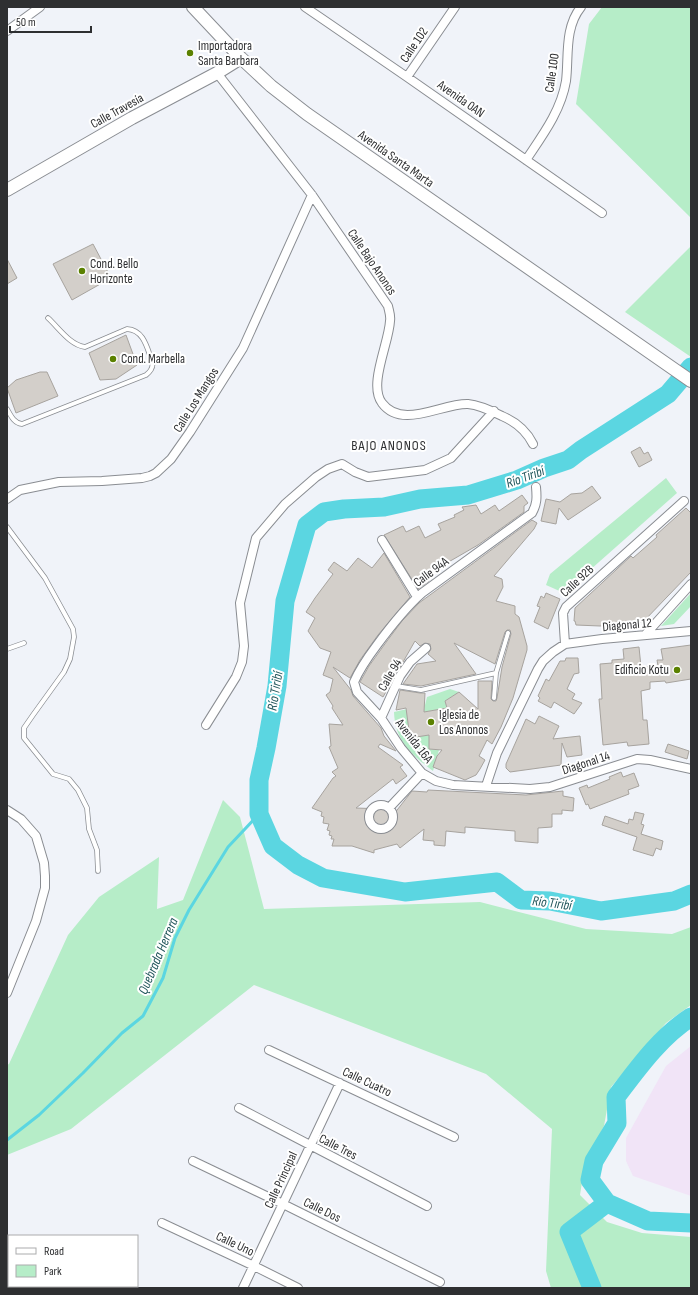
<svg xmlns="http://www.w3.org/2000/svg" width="698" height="1295" viewBox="0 0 698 1295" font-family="'Sofia Sans Condensed',sans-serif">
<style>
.industrial{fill:#f1e4f7}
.green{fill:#b6edc8}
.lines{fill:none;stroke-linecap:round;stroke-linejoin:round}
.stream{stroke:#5bd6e1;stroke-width:3}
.river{stroke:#5bd6e1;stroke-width:19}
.building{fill:#d3cfca;stroke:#a7a39e}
.lane-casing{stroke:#8a8d92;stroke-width:5.5}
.street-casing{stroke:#8a8d92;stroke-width:10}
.secondary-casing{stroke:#8a8d92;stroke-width:14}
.lane{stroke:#fff;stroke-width:4}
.street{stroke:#fff;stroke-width:8}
.secondary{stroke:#fff;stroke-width:12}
.poi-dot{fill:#5b8100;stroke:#fff;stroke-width:1.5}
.labels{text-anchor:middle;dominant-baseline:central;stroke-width:4;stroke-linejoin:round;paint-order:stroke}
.street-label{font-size:13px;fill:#2e2f31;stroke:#fff}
.poi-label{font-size:13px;fill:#2e2f31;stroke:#fff;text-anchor:start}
.neighbourhood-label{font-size:14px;letter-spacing:1px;fill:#2e2f31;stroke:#fff}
.water-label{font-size:14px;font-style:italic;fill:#23575c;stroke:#fff}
</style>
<rect width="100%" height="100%" fill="#f0f3f9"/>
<path class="industrial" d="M691,1046v150l-58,-20 -7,-15v-23l40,-72z"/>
<path class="green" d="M602,7h89v211l-115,-114 13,-80z
M691,246v111l-66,-45z
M666,478l11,15 -113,100 -18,-8 4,-11z
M691,593v13l-17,18 -13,2z
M450,689l9,3 -14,9 2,7 -40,7 3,23 19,-3v14l10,1 -6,21c-22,-17 -38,-30 -39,-59l31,-7 2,-8z
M223,800l17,17 24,92 216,-7 106,27 86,5 19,-7v78l-25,18 -55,64 -7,39 -19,37 -5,32 27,27 35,11 49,4v51h-140l-5,-17 6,-142 -66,-55 -232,-89 -183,144 -64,26v-90l2,-1 59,-129 31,-38 60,-40 -2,52 26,-9z"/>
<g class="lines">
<path class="stream" d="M7,1140l32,-25 44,-42 39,-40 21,-17 20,-38 12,-40 14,-28 39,-63 31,-33"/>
<path class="river" d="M691,367l-23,27 -87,56 -13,10 -24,8 -27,12 -49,15 -48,4 -36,8 -40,2 -20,3 -17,13 -22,76 -8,85 -11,62 -7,32v34l14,32 25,19 25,13 82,14 92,-10 24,18 29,1 51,10 73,-10 17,-7
M691,1017c-31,20 -53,51 -75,80l1,26 -23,38 -4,19 17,23 41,18 43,2
M592,1288l-23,-56 38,-29"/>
</g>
<path class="building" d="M93,244l18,34 -39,22 -19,-36z
M7,259l10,19 -10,6z
M126,335l11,30 -21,14 -16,1 -11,-27z
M40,372h7l11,24 -42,17 -9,-25 9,-8z
M640,447l4,7 4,-2 4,8 -13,7 -8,-15z
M592,486l9,12 -33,22 -9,-12 -3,16 -15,-3 5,-22 14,3 11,-8 11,-1z
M522,495l6,8 -4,3v6l-46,33 -52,30 3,6 -11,8 -34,-54 19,-9 3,6 13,-6 6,12 16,-8 -3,-6 17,-7 -1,-2 10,-5 -2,-3 14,-2 5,9 14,-9 4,6z
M686,508l5,5v59l-48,50 -43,4 -24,-1 -1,-4h-1l1,-13 56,-52 2,2 24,-21 -1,-2z
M532,520l5,3 -3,6 -40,47 8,3 1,8 -7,14 19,5v8l4,3 8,29v4l-14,48 -12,29 -9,17 -5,-4 -8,16 6,4 -5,9 -4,6 -11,5 -32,-13 4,-11 5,-6 -13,-1v-14l-19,3 -4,-30 -10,2 4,-20 20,3h5l-1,19 23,-4 -2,-7 14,-9 19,17v-28h14l-1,18 2,2h3l1,-3 5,-31 9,-33 -1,-4h-3l-2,2 -10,32 -41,-21 22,31 -55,12 -18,-2 14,-20 19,-3 -8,-7 3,-5 -1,-5 -5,-1 -5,3 -5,-5 -32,56 -23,-15 9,-16 18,-25 15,-20 17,-18z
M384,553l26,44 -32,38 -18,25 -10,18 -17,-11 18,23 2,6 28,32 3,8 12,15 -16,-7 -2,3 25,18 -3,2 7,9 -11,8 -3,-5 -37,29 28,1 4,4 2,6 22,-28 15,1 1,-2 98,5 37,-4v5l11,2 -1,13 -11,-1v4h-10v13l-14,1v15l-23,-2v-10l-50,-4v6l-19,-2 -1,15 -11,-1v-4l-11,-1 1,-11 -24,19 -3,-4 -23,6v3l-22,-7h-20l2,-7h-3l1,-3 -3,-1 1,-4 -3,-1 2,-6 -6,-1 1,-6 -3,-1 1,-4 -10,-4 21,-30 3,-2 -4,-4 6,-4 -9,-21 2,-1 -2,-22 14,1 -11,-17 1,-2 -7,-11 4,-3 3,-13 -10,-4 8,-23 -11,-4 -12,-17 7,-13 -9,-6 9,-14 18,-24 -5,-4 6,-8 13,9 11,-13 14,10z
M546,593l14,6 -12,30 -14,-7 6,-15 -3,-1 4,-10 3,2z
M691,645v34l-25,4 -1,-2 -15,1v7l-9,2 2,29h4l2,24 -21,2 -1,-4 -24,3 -4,-46h3l-2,-35 12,-1v-3l12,-1 -1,-10 16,-2 2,20 17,-1 -1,-6h6l-2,-11z
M566,658h12l1,15 -5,1 -7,15 8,5 -3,5 10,4 -8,11 -20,-12 -3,6 -13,-7 2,-3 -2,-2 8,-17 3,2 11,-20h5z
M539,716l20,10 -6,13 27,-3 2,19 -15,2 -5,-14 -1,22 -51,7 -4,-4v-4l20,-45 9,5z
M668,744l21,7 -2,8 -22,-7z
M621,772l2,5 11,-4 5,13 -11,4 1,4 -39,15 -2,-5 -2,1 -7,-17 8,-3 1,3 22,-9 -1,-2z
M635,812l9,2 -3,10 3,1 -3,9 22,7 -2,9 -5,-2 -3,8 -20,-6 4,-13 -35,-12 3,-9 23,8 1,-5 4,1z"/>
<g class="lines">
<defs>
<path id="lane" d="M7,409c4,7 7,14 15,15l124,-49c5,-4 8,-8 6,-14 -5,-13 -8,-31 -25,-32l-42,18c-15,-2 -26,-19 -37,-29
M7,527l38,51 28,51 1,8 -4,22 -6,13 -31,43 -9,13v10l29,36 16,5 9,11 9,18 2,21 8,21 1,21
M7,649l17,-6
M496,673l12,-40
M396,686l25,4 75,-17 -2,25"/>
<path id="street" d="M305,7l102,70 195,136
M7,31l33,-24
M217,73l95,122 76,111c1,5 3,10 2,15 -1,22 -22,64 -8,82 20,27 60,0 86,1 12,1 24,7 34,12 14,6 24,14 31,28
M407,77l48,-70
M526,160c16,-24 35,-49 40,-79 3,-24 -2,-53 15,-74
M536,487c1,11 1,17 -4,26l-110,80c-18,16 -31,33 -45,52 -9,12 -17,23 -23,37l3,10 24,26 20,30 21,25 14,8 17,4 77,4 20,-2 87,-28 13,1 41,9
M7,499l13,-9 39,-8 43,-1 40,-3 8,-2 6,-3 15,-14 19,-27 53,-84 69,-153
M382,540l35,57
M645,635l46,-51
M565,644l-2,-31 3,-6 118,-106
M381,718l19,-42 10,-14 16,-14
M206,725l30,-48 6,-15 2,-16 -4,-43 16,-65 29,-34 31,-27 12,-8 14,-5 13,8 13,5 57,-7 26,-12 43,-47
M486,786l11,-33 41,-84 5,-8 10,-9 12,-8 37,-5 89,-8
M369 817a12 12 0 1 1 24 0a12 12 0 1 1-24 0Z
M389,808l33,-35
M7,810l14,9 15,17 8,27 1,13v12l-9,33 -29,72
M269,1050l185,87
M239,1108l188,98
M193,1161l90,43 157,78
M162,1223l92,43 44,22
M29,1288l1,-2
M100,1288l1,-2
M243,1288l97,-205"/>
<path id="secondary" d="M193,7l48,51 30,28 36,28 384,267
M7,190l125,-72 85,-45 24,-15"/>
</defs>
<use href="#lane" class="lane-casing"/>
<use href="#street" class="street-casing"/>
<use href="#secondary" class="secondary-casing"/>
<use href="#lane" class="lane"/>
<use href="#street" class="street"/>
<use href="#secondary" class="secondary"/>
</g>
<g class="poi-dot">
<circle cx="190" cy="53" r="4"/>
<circle cx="82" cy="271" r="4"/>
<circle cx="113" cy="359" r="4"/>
<circle cx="677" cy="670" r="4"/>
<circle cx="431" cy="722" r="4"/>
</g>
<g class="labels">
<g class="street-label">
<text transform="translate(414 45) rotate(-56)">Calle 102</text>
<text transform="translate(552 73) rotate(-82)">Calle 100</text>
<text transform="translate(461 99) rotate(35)">Avenida 0AN</text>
<text transform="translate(117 111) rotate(-29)">Calle Travesía</text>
<text transform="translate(396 159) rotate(35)">Avenida Santa Marta</text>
<text transform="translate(372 262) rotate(56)">Calle Bajo Anonos</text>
<text transform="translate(196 400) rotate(-58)">Calle Los Mangos</text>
<text transform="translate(431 572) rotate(-37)">Calle 94A</text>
<text transform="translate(577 581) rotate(-43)">Calle 92B</text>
<text transform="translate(627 625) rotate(-5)">Diagonal 12</text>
<text transform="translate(390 675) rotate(-60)">Calle 94</text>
<text transform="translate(414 741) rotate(52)">Avenida 16A</text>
<text transform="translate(586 763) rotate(-18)">Diagonal 14</text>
<text transform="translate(367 1082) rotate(25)">Calle Cuatro</text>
<text transform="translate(338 1147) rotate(27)">Calle Tres</text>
<text transform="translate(281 1180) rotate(-65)">Calle Principal</text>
<text transform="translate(322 1210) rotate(26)">Calle Dos</text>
<text transform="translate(235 1244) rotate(25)">Calle Uno</text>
</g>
<g class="poi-label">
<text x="198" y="46">Importadora<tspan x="198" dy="15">Santa Barbara</tspan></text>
<text x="90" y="264">Cond. Bello<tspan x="90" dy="15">Horizonte</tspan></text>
<text x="121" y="359">Cond. Marbella</text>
<text x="669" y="670" text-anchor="end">Edificio Kotu</text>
<text x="439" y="715">Iglesia de<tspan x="439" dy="15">Los Anonos</tspan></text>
</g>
<g class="neighbourhood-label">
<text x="389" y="445">BAJO ANONOS</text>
</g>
<g class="water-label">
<text transform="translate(525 477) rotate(-20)">Río Tiribí</text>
<text transform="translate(275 691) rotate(-81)">Río Tiribí</text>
<text transform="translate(552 903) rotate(7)">Río Tiribí</text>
<text transform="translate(158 956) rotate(-67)">Quebrada Herrera</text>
</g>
</g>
<rect width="698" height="1295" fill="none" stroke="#2e2f31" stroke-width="16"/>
<rect x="8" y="1235" width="130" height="52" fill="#ffffff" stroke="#abacad"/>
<rect x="16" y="1248" width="20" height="6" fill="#ffffff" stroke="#abacad"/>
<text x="44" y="1255" font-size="12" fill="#2e2f31">Road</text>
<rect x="16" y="1265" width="20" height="12" fill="#b6edc8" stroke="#abacad"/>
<text x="44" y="1275" font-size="12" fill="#2e2f31">Park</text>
<path d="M10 26v6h81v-6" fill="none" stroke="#2e2f31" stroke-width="2"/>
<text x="16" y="26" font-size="12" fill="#2e2f31" stroke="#ffffff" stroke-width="3" paint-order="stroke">50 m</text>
</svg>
